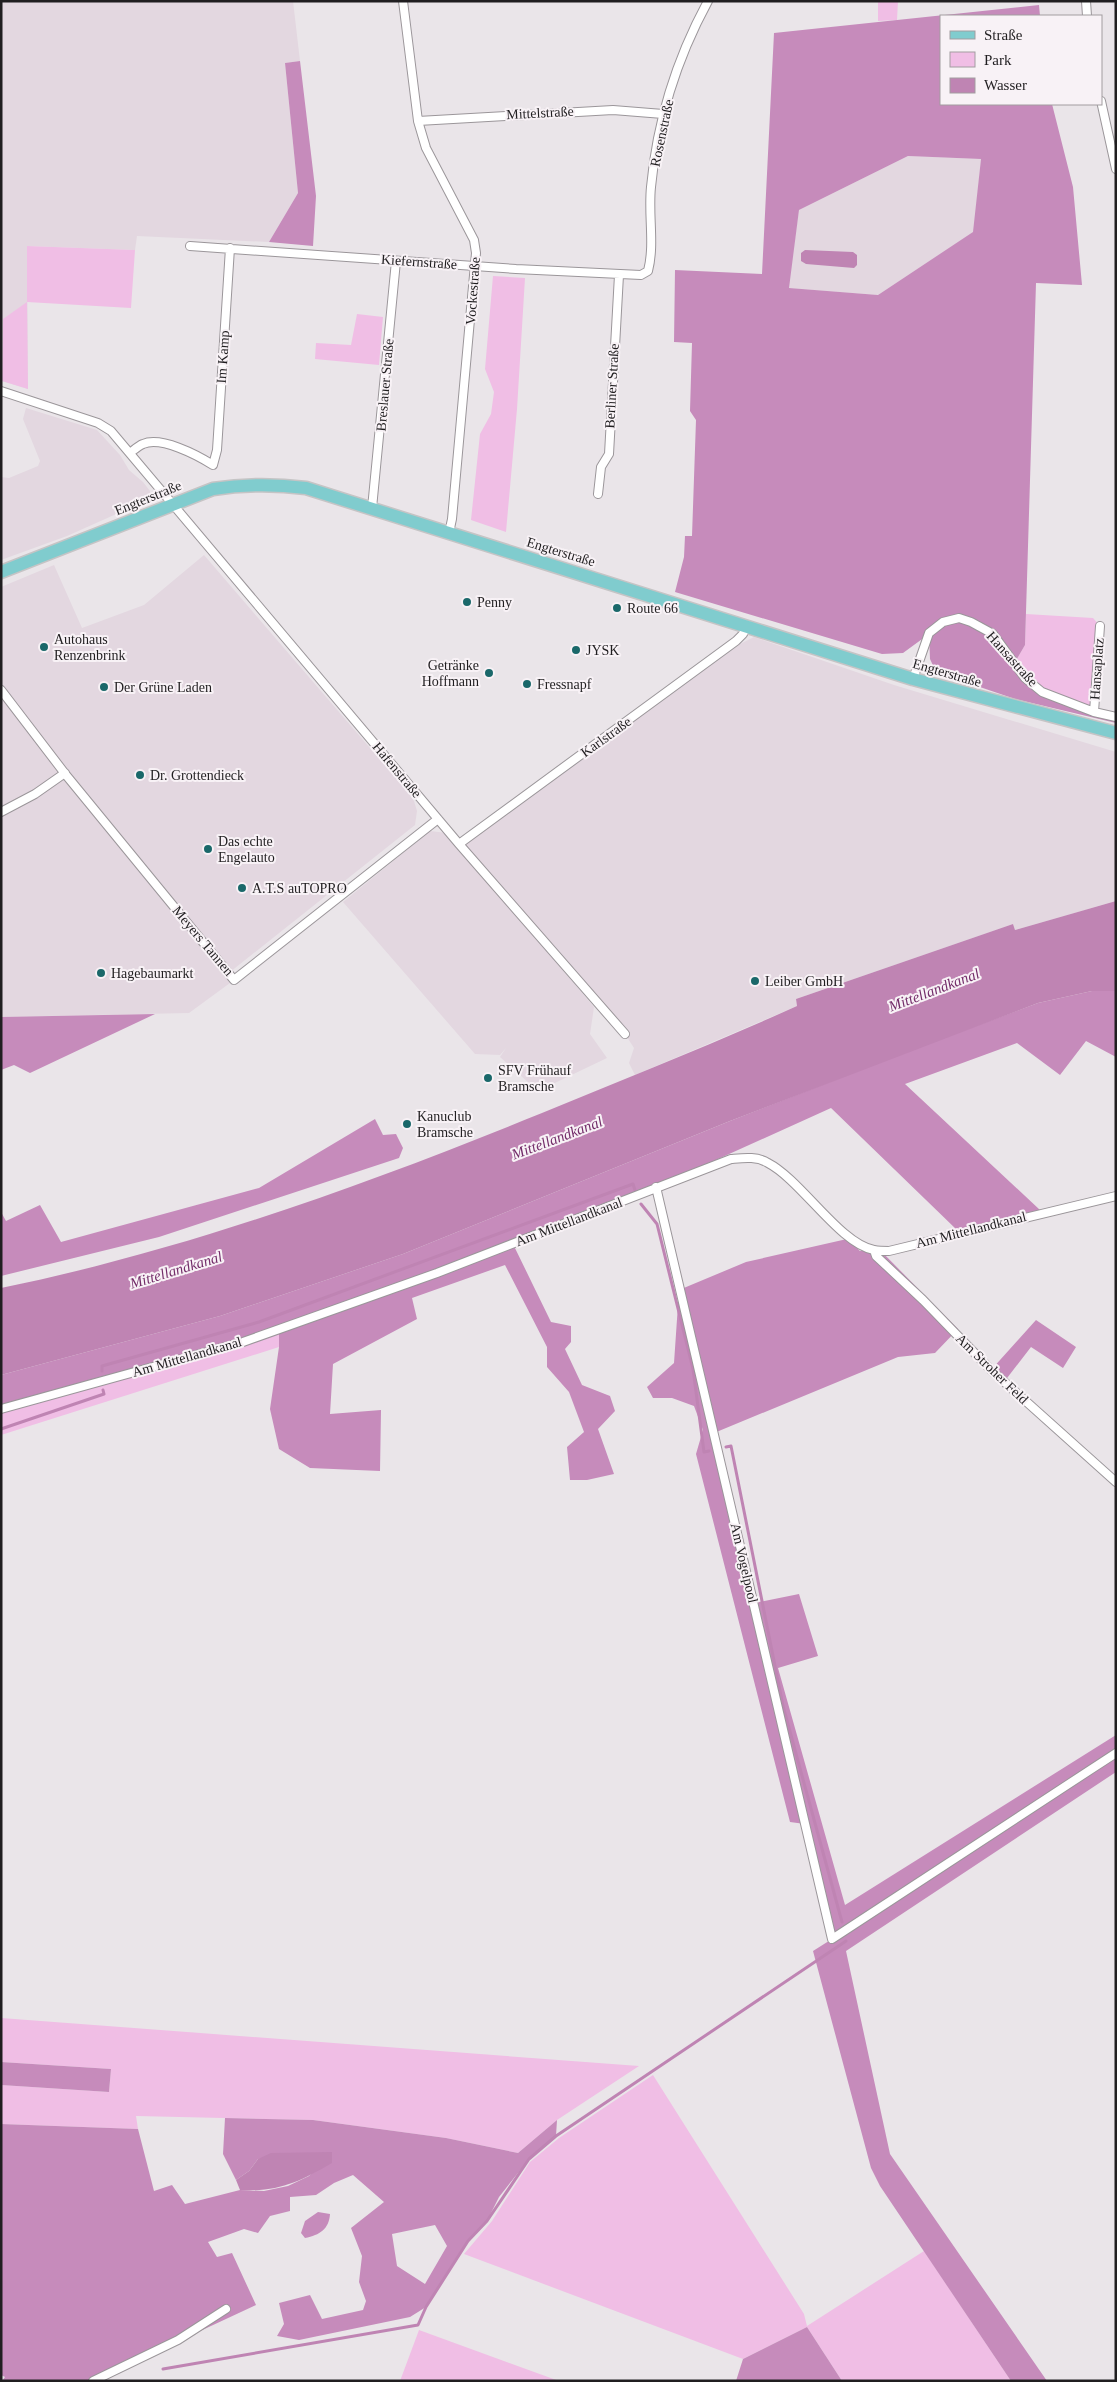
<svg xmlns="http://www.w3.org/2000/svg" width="1117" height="2382" viewBox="0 0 1117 2382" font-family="Georgia,serif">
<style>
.built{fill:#e3d7e0}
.green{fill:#f0bee5}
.forest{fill:#c68bbb;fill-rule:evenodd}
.water{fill:#bf84b3}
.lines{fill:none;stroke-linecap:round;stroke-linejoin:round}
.stream{stroke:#bf84b3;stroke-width:3}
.street-casing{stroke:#9b969a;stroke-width:10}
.primary-casing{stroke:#c5c4c5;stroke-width:15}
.street{stroke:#fff;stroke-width:8}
.primary{stroke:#80ccce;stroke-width:12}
.poi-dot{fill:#1a686a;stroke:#f8f2f6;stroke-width:2}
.labels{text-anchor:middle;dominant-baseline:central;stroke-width:4;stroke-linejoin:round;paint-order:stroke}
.street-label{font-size:14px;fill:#201e20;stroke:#f8f2f6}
.poi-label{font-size:14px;fill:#201e20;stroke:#f8f2f6;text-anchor:start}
.water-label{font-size:15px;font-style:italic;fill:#732c69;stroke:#f8f2f6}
</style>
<rect width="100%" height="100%" fill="#eae5e9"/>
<path class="built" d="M1,1h292l7,60 -15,2 13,130 -29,49 -132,-6 -2,14 -108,-4 1,143 -26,-8z
M908,156l73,3 -7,73 -96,63 -90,-7 11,-78z
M26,408l71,22 23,25 9,15 14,12 7,9v8l-83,37 -66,24v-83l8,1 29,-12 2,-5 -17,-42z
M204,555l203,236 7,10 3,10 -2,14 -190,151 5,7 -41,30 -188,4v-430l53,-22 28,63 62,-23z
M754,637l140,48 222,67v149l-101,29 -2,-6 -217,75 1,7 -162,69 -6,-12 5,-15 -9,-14 -166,-190 281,-200z
M430,831l17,2 147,174 -4,27 17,24 -69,33 -38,-34 6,-9 -6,7 -25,-1 -132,-152z"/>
<path class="green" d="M878,1h20l-1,19 -19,1z
M27,246l108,4 -4,58 -104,-6 1,87 -26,-8 1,-62 24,-17z
M493,276l32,2 -8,131 -11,123 -35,-12 9,-86 11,-20 3,-22 -9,-23z
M357,314l26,3 -4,48 -64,-6 1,-16 35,2z
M1026,614l67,4 7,8 -6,86 -52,-20 -28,-28 11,-19z
M279,1329v18l-278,88v-26z
M1,2018l638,48 -82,54 -39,33 -72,-15 -133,-18 -177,-4 2,13 -137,-5v-39l108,7 2,-23 -110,-7z
M653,2075l151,239 3,12 117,-75 87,130h-169l-35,-54 -64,32 -279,-105 28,-33 38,-59 29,-24z
M419,2330l140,51h-159z"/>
<path class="forest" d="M1039,5l1,11h-99v88h111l21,83 9,98 -46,-2 -11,362 -11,19 28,28 74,25v6l-101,-24 -79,-27 -6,-13 -1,-25 -26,19 -21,1 -207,-62 9,-35 1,-21h7l4,-116 -6,-9 2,-68 -18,-1 1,-72 87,4 12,-241zM908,156l73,3 -8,73 -95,63 -89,-7 10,-78z
M300,61l16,135 -3,50 -44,-4 29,-49 -13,-130z
M1092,991h24v66l-30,-16 -26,34 -43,-32 -112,41 135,126 -83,20 -126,-122 -175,79 -143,57 38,78 20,4v16l-6,7 17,36 28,11 5,15 -17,18 16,45 -27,6h-17l-3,-33 17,-15 -15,-40 -22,-25v-20l-42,-82 -93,33 5,21 -84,45 -3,50 51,-4 -1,61 -70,-3 -31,-19 -9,-40 9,-62v-18l-278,80v-34l219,-59 183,-62 327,-133 192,-75 116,-43z
M155,1014l-125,59 -16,-8 -13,5v-53z
M375,1119l8,16 13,-1 7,14 -4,10 -240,79 -158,39v-64l5,9 34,-16 21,37 198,-54z
M847,1239l13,12 17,-4 81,82 -23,24 -37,4 -184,76 40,170 45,-9 19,62 -40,12 67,237 271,-170v37l-270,179 44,203 157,227h-36l-131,-195 -9,-18 -58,-217 19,-12 -27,-115 -15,-2 -94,-368 7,-24 -9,-24 -22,-8h-19l-6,-11 27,-24 5,-73 67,-28z
M1036,1320l40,27 -13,21 -32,-21 -27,35 -13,-12z
M1,2062l110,7 -2,23 -108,-7z
M225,2118l88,2 133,18 72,15 39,-33 -1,16 -27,23 -30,38 -12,24 -19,20 -42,66 -16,10 -111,23 -22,-4 7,-12 -5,-21 31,-8 12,24 41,-9 3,-9 -7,-19 3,-26 -11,-28 33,-26 -31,-27 -19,8 -18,12 -26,2v14l-20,5 -12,17 -14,-4 -36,13 9,15 15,-4 24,52 -163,76h-91l3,-4 -4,-2v-251l137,5 16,62 18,-6 13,19 55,-14 24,1 24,-5 21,-10 23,-23 -74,6 -9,12 -13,9 -13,-26zM435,2225l12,21 -22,38 -28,-18 -5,-32z
M318,2212l12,2c-1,15 -10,21 -25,24l-4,-5 4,-12z
M807,2327l35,54h-106l7,-22z"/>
<path class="water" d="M805,250l48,2 4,3v10l-3,3 -48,-4 -5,-3v-8z
M1116,901v90h-24l-54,12 -308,118 -327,133 -183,62 -219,59v-87c186,-38 366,-104 541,-175 85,-35 171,-69 255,-107l-1,-7 217,-75 2,6z
M332,2152v11c-33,19 -53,29 -92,27l-4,-10 13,-9 9,-12 13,-6z"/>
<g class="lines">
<path class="stream" d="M641,1204l16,20 3,12 33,133 11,83 5,-1
M102,1371v-5l157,-44 374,-138 2,6
M1,1429l103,-35 -1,-4
M726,1447l5,-1 52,260 59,216
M163,2369l255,-44 8,-18 42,-66 19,-20 42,-62 27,-23 290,-195"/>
<defs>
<path id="street" d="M403,1l15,120 8,27 48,92 2,13 -24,266 -3,14
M1086,1l1,15
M1101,101l15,68
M418,121l195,-11 50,4
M190,246l326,23 125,6 7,-4c7,-27 0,-56 3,-84 6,-65 26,-129 57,-186
M1,391l97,32 13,8 348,413 166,190
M130,453c4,-3 8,-7 13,-9 18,-8 54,11 70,21l4,-15 13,-202
M598,494l3,-27 8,-13 10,-179
M372,508l24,-247
M913,679l16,-46 14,-11 16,-4 12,4 22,12 32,44 17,14 52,20 22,5
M1,690l65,85 168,205 204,-161
M1094,712l6,-86
M1,812l34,-18 30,-21
M459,844l277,-203 7,-7 4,-9
M656,1187l176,752 284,-186
M874,1250l2,6 47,44 68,70 125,112
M1,1409l242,-67 194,-69 294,-114c12,-1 26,-3 37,4 33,17 72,81 106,87 5,1 11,1 15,1l227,-55
M93,2381l85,-41 48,-31"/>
<path id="primary" d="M1,572l212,-83c32,-5 61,-5 93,-1l607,191 203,54"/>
</defs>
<use href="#street" class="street-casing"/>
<use href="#primary" class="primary-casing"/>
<use href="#street" class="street"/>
<use href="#primary" class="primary"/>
</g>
<g class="poi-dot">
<circle cx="467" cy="602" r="5"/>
<circle cx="617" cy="608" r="5"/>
<circle cx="44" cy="647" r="5"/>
<circle cx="576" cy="650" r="5"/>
<circle cx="489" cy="673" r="5"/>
<circle cx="527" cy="684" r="5"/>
<circle cx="104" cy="687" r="5"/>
<circle cx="140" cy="775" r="5"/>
<circle cx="208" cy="849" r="5"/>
<circle cx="242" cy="888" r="5"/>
<circle cx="101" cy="973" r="5"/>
<circle cx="755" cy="981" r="5"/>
<circle cx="488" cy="1078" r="5"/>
<circle cx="407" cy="1124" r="5"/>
</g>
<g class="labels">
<g class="street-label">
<text transform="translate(540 113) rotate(-3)">Mittelstraße</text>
<text transform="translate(662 133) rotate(-78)">Rosenstraße</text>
<text transform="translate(419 262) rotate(4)">Kiefernstraße</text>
<text transform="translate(473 291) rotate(-86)">Vockestraße</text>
<text transform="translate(223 357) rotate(-86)">Im Kamp</text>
<text transform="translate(385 385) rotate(-85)">Breslauer Straße</text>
<text transform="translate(612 386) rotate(-87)">Berliner Straße</text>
<text transform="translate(148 498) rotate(-22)">Engterstraße</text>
<text transform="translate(561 552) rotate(17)">Engterstraße</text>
<text transform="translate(1012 659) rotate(48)">Hansastraße</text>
<text transform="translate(1097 669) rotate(-86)">Hansaplatz</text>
<text transform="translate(947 673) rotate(16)">Engterstraße</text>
<text transform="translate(606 737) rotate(-36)">Karlstraße</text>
<text transform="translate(397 770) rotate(50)">Hafenstraße</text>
<text transform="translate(203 941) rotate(50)">Meyers Tannen</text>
<text transform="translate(569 1222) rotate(-21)">Am Mittellandkanal</text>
<text transform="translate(971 1230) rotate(-14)">Am Mittellandkanal</text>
<text transform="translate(187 1357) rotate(-16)">Am Mittellandkanal</text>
<text transform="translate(992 1369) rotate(44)">Am Stroher Feld</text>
<text transform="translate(744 1563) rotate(77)">Am Vogelpool</text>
</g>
<g class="poi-label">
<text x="477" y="602">Penny</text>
<text x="627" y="608">Route 66</text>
<text x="54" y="639">Autohaus<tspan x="54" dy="16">Renzenbrink</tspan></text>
<text x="586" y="650">JYSK</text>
<text x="479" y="665" text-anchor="end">Getränke<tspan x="479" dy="16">Hoffmann</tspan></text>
<text x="537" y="684">Fressnapf</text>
<text x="114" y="687">Der Grüne Laden</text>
<text x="150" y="775">Dr. Grottendieck</text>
<text x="218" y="841">Das echte<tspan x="218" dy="16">Engelauto</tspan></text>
<text x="252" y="888">A.T.S auTOPRO</text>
<text x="111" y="973">Hagebaumarkt</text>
<text x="765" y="981">Leiber GmbH</text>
<text x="498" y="1070">SFV Frühauf<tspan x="498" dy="16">Bramsche</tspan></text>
<text x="417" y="1116">Kanuclub<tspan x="417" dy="16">Bramsche</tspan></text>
</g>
<g class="water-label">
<text transform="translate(934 990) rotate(-21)">Mittellandkanal</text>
<text transform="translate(557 1138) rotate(-21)">Mittellandkanal</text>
<text transform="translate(176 1270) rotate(-17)">Mittellandkanal</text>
</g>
</g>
<rect width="1117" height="2382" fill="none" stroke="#201e20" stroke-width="5"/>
<rect x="940" y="15" width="162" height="90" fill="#f8f2f6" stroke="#a29da0"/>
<rect x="950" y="31" width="25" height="8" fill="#80ccce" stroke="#a29da0"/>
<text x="984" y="40" font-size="15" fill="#201e20">Straße</text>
<rect x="950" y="52" width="25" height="15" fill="#f0bee5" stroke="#a29da0"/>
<text x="984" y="65" font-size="15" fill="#201e20">Park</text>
<rect x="950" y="78" width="25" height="15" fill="#bf84b3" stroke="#a29da0"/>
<text x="984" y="90" font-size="15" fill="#201e20">Wasser</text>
</svg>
